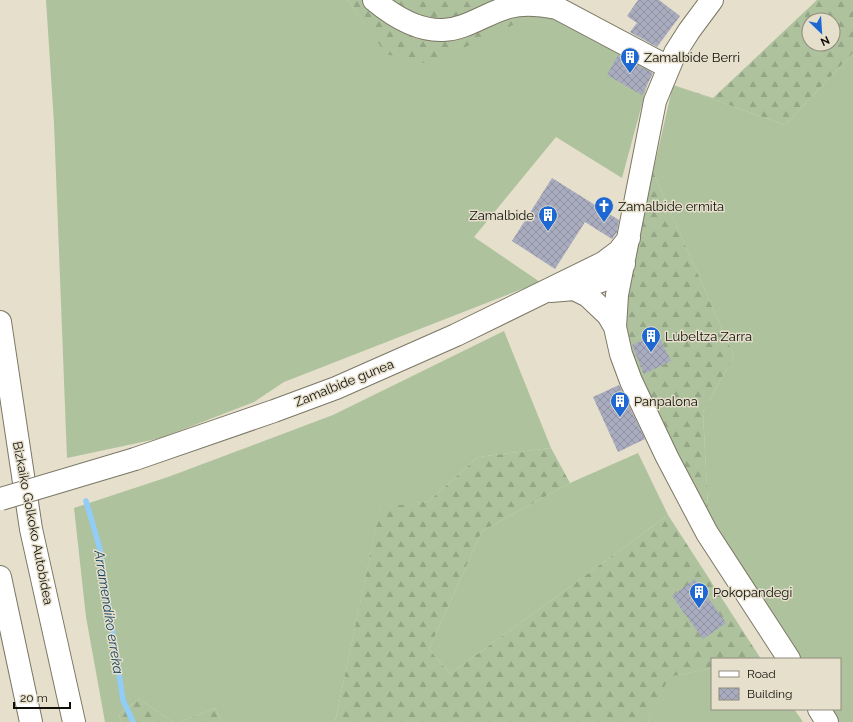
<svg xmlns="http://www.w3.org/2000/svg" width="853" height="722" viewBox="0 0 853 722" font-family="Raleway,sans-serif">
<style>
.grass{fill:#aec29d}
.forest{fill:url(#forest-firs);fill-rule:evenodd}
.lines{fill:none;stroke-linecap:round;stroke-linejoin:round}
.stream{stroke:#91cdf6;stroke-width:5.5}
.building{fill:url(#building-cross-hatch)}
.minor-casing{stroke:#7b7765;stroke-width:24}
.highway-casing{stroke:#7b7765;stroke-width:24}
.minor{stroke:#fff;stroke-width:22}
.highway{stroke:#fff;stroke-width:22}
.minor-bridge-casing{stroke:#7b7765;stroke-width:24;stroke-linecap:butt}
.minor-bridge{stroke:#fff;stroke-width:22}
.labels{text-anchor:middle;dominant-baseline:central;stroke-width:3;stroke-linejoin:round;paint-order:stroke}
.poi-label{font-size:13px;fill:#110f09;stroke:#e5dfcc;text-anchor:start}
.street-label{font-size:13px;fill:#110f09;stroke:#e5dfcc}
.water-label{font-size:14px;font-style:italic;fill:#13425d;stroke:#e5dfcc}
</style>
<defs>
<pattern id="forest-firs" width="22" height="20" patternUnits="userSpaceOnUse"><rect width="22" height="20" fill="#aec29d"/><path d="M5 1l3.5 6h-7zM16 11l3.5 6h-7z" fill="#95a686"/></pattern>
<pattern id="building-cross-hatch" width="8" height="8" patternUnits="userSpaceOnUse"><rect width="8" height="8" fill="#a9abbe"/><path d="M0 0l8 8M0 8l8-8" fill="none" stroke="#9092a2"/></pattern>
</defs>
<rect width="100%" height="100%" fill="#e5dfcc"/>
<path class="grass" d="M46,0h302l38,53 151,-39 33,9 81,48 -29,107 -66,-41 -82,100 66,45 -256,100 -30,20 -93,36 -94,20 -13,-335z
M853,53v669h-16l-8,-13h11v-50h-42l-89,-131 -6,-116 31,-56 -81,-184 20,-87 112,40z
M504,331l47,117 -73,9 -49,44 -49,8 -45,213h-113l-7,-14 -35,14h-7l-34,-23 -20,15 2,8h-16l-19,-105 -12,-109 94,-31 165,-62z
M638,453l30,62 -218,159 -21,-25 53,-118 88,-48z
M712,668v41h82l9,13h-155l20,-45z"/>
<path class="forest" d="M348,0h183l6,14 -109,50 -42,-10z
M817,0h36v53l-68,72 -112,-40 40,13zM809,20h24v24h-24z
M653,172l81,184 -31,56 6,116 -27,-50 -58,-142 6,-70z
M551,448l19,35 -88,48 -53,118 21,25 218,-159 93,144h-49v9l-43,9 -21,45h-313l45,-214 49,-7 49,-44z
M139,699l34,23h-52l-2,-8z
M215,708l7,14h-42z"/>
<g class="lines">
<path class="stream" d="M86,501l14,48 23,151 10,22"/>
</g>
<path class="building" d="M638,0h21l21,16 -23,31 -27,-15 7,-9 -10,-7z
M618,55l35,18 -11,22 -35,-20z
M552,178l67,42 -2,12 -5,7 -27,-17 -30,47 -43,-28z
M657,333l14,28 -27,13 -12,-29z
M619,385l26,54 -27,13 -25,-55z
M695,579l31,44 -23,16 -31,-43z"/>
<g class="lines">
<defs>
<path id="minor" d="M374,0c18,15 44,31 69,30 24,-1 43,-17 66,-23 15,-4 33,-2 48,1l111,59
M574,289c19,-5 37,-8 50,-25
M551,291l23,-2 14,7 20,19 7,12 6,27 10,27 36,76 40,76 82,126
M615,327l2,-32 38,-194 20,-48 14,-22 23,-31
M135,459l139,-48 62,-23 120,-53 147,-72 16,-12 10,-13
M819,709l8,13"/>
<path id="highway" d="M0,322l31,207 43,193
M0,577l31,145"/>
</defs>
<use href="#minor" class="minor-casing"/>
<use href="#highway" class="highway-casing"/>
<use href="#minor" class="minor"/>
<use href="#highway" class="highway"/>
<defs>
<path id="minor-bridge" d="M1,499l134,-40"/>
</defs>
<use href="#minor-bridge" class="minor-bridge-casing"/>
<use href="#minor-bridge" class="minor-bridge"/>
</g>
<defs>
<symbol id="building-pin" viewBox="-11 -11 22 30"><path d="M0 17L-7.5 6A9.5 9.5 0 1 1 7.5 6Z" fill="#1e68d3" stroke="#e5dfcc"/><path d="M-4-6H4V6H1V3H-1V6H-4ZM-2.5-4.3h1.7v1.8h-1.7ZM.8-4.3h1.7v1.8H.8ZM-2.5-1h1.7V.8h-1.7ZM.8-1h1.7V.8H.8Z" fill="#fff"/></symbol>
<symbol id="church-pin" viewBox="-11 -11 22 30"><path d="M0 17L-7.5 6A9.5 9.5 0 1 1 7.5 6Z" fill="#1e68d3" stroke="#e5dfcc"/><path d="M-1.2-6h2.4v3.5h3.3v2.4h-3.3V6h-2.4V-.1h-3.3v-2.4h3.3Z" fill="#fff"/></symbol>
</defs>
<g fill-rule="evenodd">
<use href="#building-pin" x="619" y="46" width="22" height="30"/>
<use href="#church-pin" x="593" y="195" width="22" height="30"/>
<use href="#building-pin" x="537" y="204" width="22" height="30"/>
<use href="#building-pin" x="640" y="325" width="22" height="30"/>
<use href="#building-pin" x="609" y="390" width="22" height="30"/>
<use href="#building-pin" x="688" y="581" width="22" height="30"/>
</g>
<g class="labels">
<g class="poi-label">
<text x="644" y="57">Zamalbide Berri</text>
<text x="618" y="206">Zamalbide ermita</text>
<text x="534" y="215" text-anchor="end">Zamalbide</text>
<text x="665" y="336">Lubeltza Zarra</text>
<text x="634" y="401">Panpalona</text>
<text x="713" y="592">Pokopandegi</text>
</g>
<g class="street-label">
<text transform="translate(344 383) rotate(-22)">Zamalbide gunea</text>
<text transform="translate(33 523) rotate(79)">Bizkaiko Golkoko Autobidea</text>
</g>
<g class="water-label">
<text transform="translate(109 612) rotate(81)">Arramendiko erreka</text>
</g>
</g>
<rect x="711" y="658" width="130" height="52" fill="#e5dfcc" stroke="#908c7e"/>
<rect x="719" y="671" width="20" height="6" fill="#ffffff" stroke="#908c7e"/>
<text x="747" y="678" font-size="12" fill="#110f09">Road</text>
<rect x="719" y="688" width="20" height="12" fill="url(#building-cross-hatch)" stroke="#908c7e"/>
<text x="747" y="698" font-size="12" fill="#110f09">Building</text>
<g transform="translate(821 32) rotate(155)"><circle r="19" fill="#e5dfcc" stroke="#908c7e"/>
<path d="M0-3L7 15L0 10L-7 15Z" fill="#1e68d3"/>
<text y="-6" font-size="11" font-weight="bold" text-anchor="middle" fill="#110f09">N</text>
</g>
<path d="M14 702v6h56v-6" fill="none" stroke="#110f09" stroke-width="2"/>
<text x="20" y="702" font-size="12" fill="#110f09" stroke="#e5dfcc" stroke-width="3" paint-order="stroke">20 m</text>
</svg>
